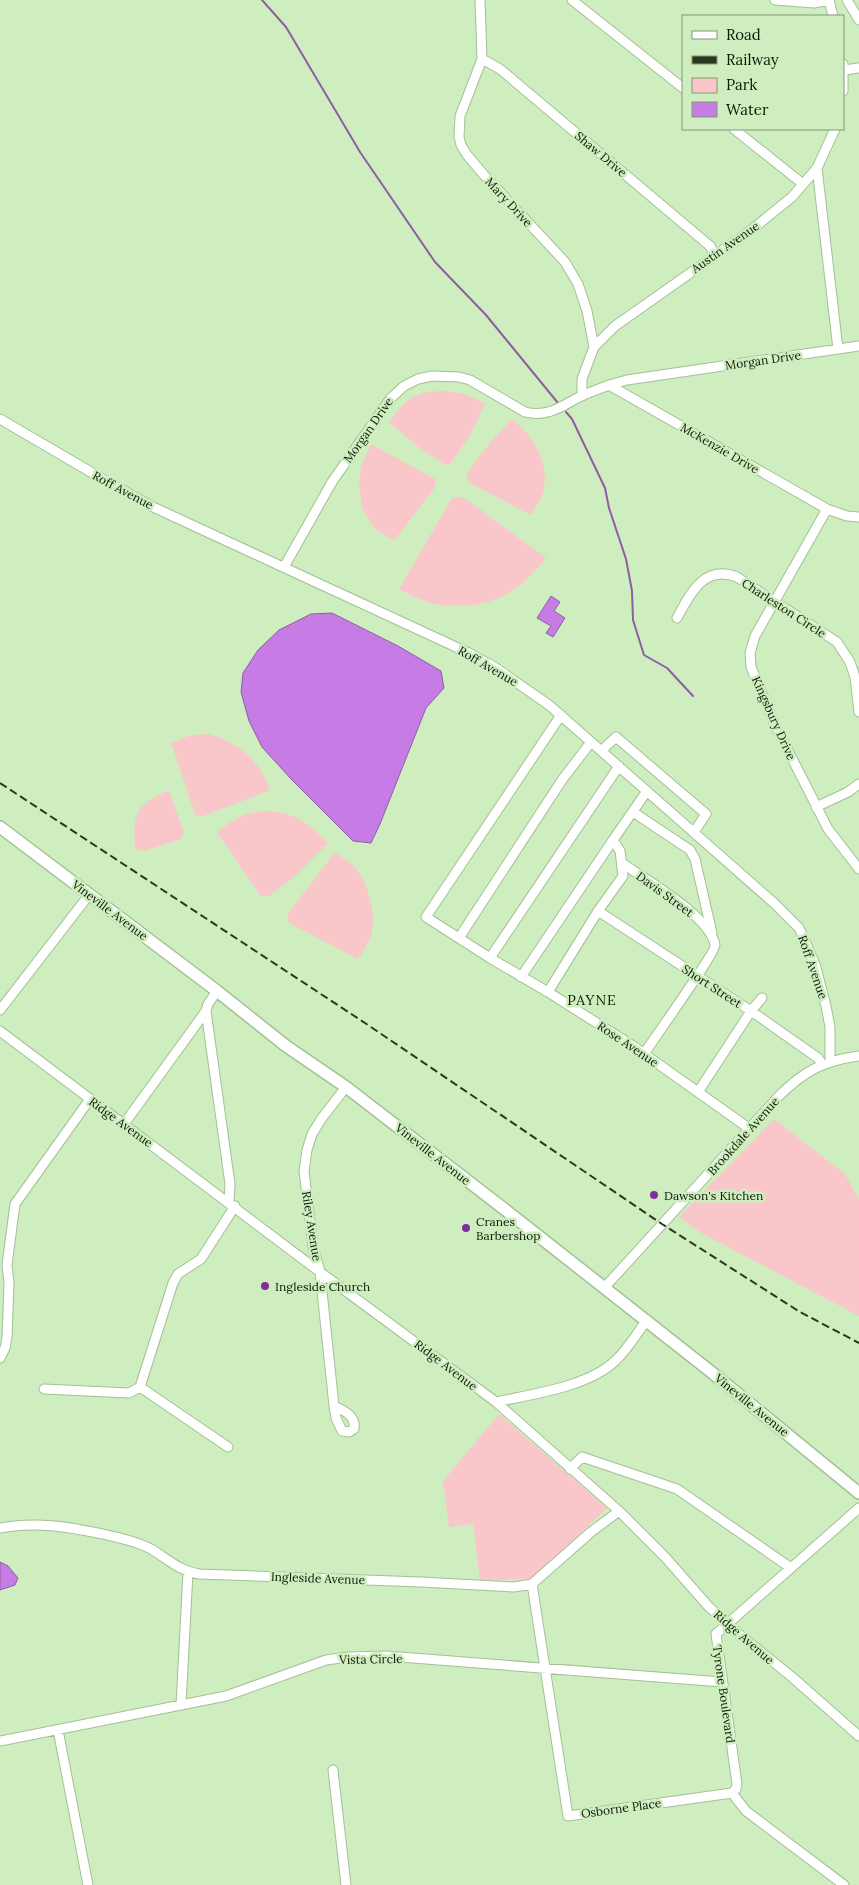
<svg xmlns="http://www.w3.org/2000/svg" width="859" height="1885" viewBox="0 0 859 1885" font-family="Lora,serif">
<style>
.green{fill:#f9c7c9}
.water{fill:#c67ce4;stroke:#8e5ea2}
.lines{fill:none;stroke-linecap:round;stroke-linejoin:round}
.stream{stroke:#8e5ea2;stroke-width:2}
.minor-casing{stroke:#a2c194;stroke-width:11}
.major-casing{stroke:#a2c194;stroke-width:14}
.minor{stroke:#fff;stroke-width:9}
.major{stroke:#fff;stroke-width:11}
.rail{stroke:#2a3822;stroke-width:2;stroke-dasharray:8 4;stroke-linecap:butt}
.poi-dot{fill:#802e9e;stroke:#cfeebf;stroke-width:2}
.labels{text-anchor:middle;dominant-baseline:central;stroke-width:5;stroke-linejoin:round;paint-order:stroke}
.street-label{font-size:12px;fill:#0d1807;stroke:#cfeebf}
.poi-label{font-size:12px;fill:#0d1807;stroke:#cfeebf;text-anchor:start}
.neighbourhood-label{font-size:14px;letter-spacing:1px;fill:#0d1807;stroke:#cfeebf}
</style>
<rect width="100%" height="100%" fill="#cfeebf"/>
<path class="green" d="M445,391c14,2 28,4 40,13l-16,33 -18,26 -5,2 -28,-18 -29,-25c20,-25 22,-30 56,-31z
M511,419c24,16 42,50 30,79 -3,6 -7,11 -10,17l-63,-33 -2,-7 17,-24z
M371,444l64,35 1,7 -42,55 -20,-13 -12,-20 -3,-22 2,-20z
M463,497l83,61c-25,32 -50,49 -92,48 -7,-1 -14,0 -20,-2 -12,-3 -23,-9 -35,-15l53,-91z
M208,734c31,8 51,26 62,56l-69,27 -6,-3 -24,-71 20,-8z
M169,790l15,43 -3,6 -37,12 -9,-2c-2,-36 0,-43 34,-59z
M264,811c34,2 41,10 64,32l-33,33 -27,21 -8,-2 -43,-63c17,-13 26,-19 47,-21z
M335,852c6,5 16,10 21,17 13,15 19,43 16,63 -2,10 -9,19 -14,27l-69,-36 -2,-8z
M774,1119l71,55 14,26v116l-158,-83 -22,-16z
M499,1414l108,94 -74,71 -53,1 -7,-56 -24,3 -6,-46z"/>
<path class="water" d="M551,596l9,6 -6,9 11,7 -12,19 -7,-4 5,-7 -14,-8z
M332,613l66,33 43,25 3,17 -18,20 -46,116 -9,19 -18,-2 -61,-61 -30,-33 -13,-26 -8,-29 2,-19 15,-23 21,-20 32,-16z
M0,1562l8,4 10,12 -3,7 -15,5z"/>
<g class="lines">
<path class="stream" d="M262,0l24,27 74,125 75,110 51,53 72,88
M566,412l6,7 33,69 4,20 17,51 6,32 1,29 11,35 23,13 26,28"/>
<defs>
<path id="minor" d="M480,0l2,59 -22,57 -1,21 2,8 6,10 17,20 81,87 13,22 9,27 7,36 -12,32v17
M572,0l111,88
M775,0l39,3 15,-3
M829,0l4,16
M847,0l12,20
M482,59l18,10 210,177 5,9
M843,64v27
M844,70l15,-2
M734,129l69,55
M817,168l21,181
M594,347l21,-21 135,-95 42,-34 25,-29 18,-39
M609,385l18,-5 232,-34
M0,419l101,59 52,29 316,146 24,13 56,39 226,199 24,24 16,36 11,42 4,21v35
M827,509l-72,127 -5,17 1,14 24,58 53,104 31,40
M284,567l48,-85 58,-83 14,-13 14,-7 14,-3 27,1 11,3 55,32c24,6 38,-7 58,-17 9,-3 18,-7 26,-10l218,124 20,7 12,1
M677,618c13,-24 27,-54 60,-41l100,65 13,20 5,15 4,35
M561,715l-135,202 64,41 58,34 85,54 117,83
M601,751l15,-14 90,77 -12,18
M816,807l32,-15 11,-8
M633,812l57,38 5,9 17,74
M622,863c24,17 88,53 93,82 1,7 -62,95 -71,109
M598,911l153,100 67,47 4,6
M459,938l103,-158 29,-38
M490,958l129,-192
M521,977l92,-137
M217,991l-9,13 -2,7 24,173 -1,18
M548,992l50,-81 25,-35 -3,-25 -7,-11 34,-49
M0,1010l89,-115
M0,1031l320,241 176,130 123,109 46,46 44,50 31,28 52,42 67,59
M698,1092l53,-81 11,-13
M124,1124l82,-113
M605,1287l174,-191c25,-25 44,-35 80,-40
M0,1358l5,-10 2,-11 2,-54 -2,-18 8,-61 75,-105
M140,1387l33,-104 5,-9 23,-15 34,-53
M44,1389l85,4 11,-6 88,60
M496,1402c36,-8 93,-15 120,-42 12,-11 21,-27 31,-40
M334,1406c11,5 22,10 20,23l-5,3 -7,-1 -6,-13 -2,-12 -14,-134 -7,-26 -9,-75 3,-21 5,-16 10,-16 24,-31
M570,1469l12,-12 95,32 114,79
M0,1528c35,-7 69,-1 103,6 16,4 34,7 48,15 17,10 28,22 48,25l222,8 93,5 18,-3 59,-52 28,-21
M532,1584l36,232 164,-23 14,18 98,74
M181,1705l7,-133
M58,1730l30,155
M0,1741l226,-45 100,-36 22,-3 39,-1 335,26
M333,1770l13,115
M732,1793l4,-4 1,-5 -21,-150 143,-126"/>
<path id="major" d="M0,827l217,164 69,55 60,41 162,125 202,159 149,122"/>
</defs>
<use href="#minor" class="minor-casing"/>
<use href="#major" class="major-casing"/>
<use href="#minor" class="minor"/>
<use href="#major" class="major"/>
<path class="rail" d="M0,783l365,240 297,201 138,88 59,31"/>
</g>
<g class="poi-dot">
<circle cx="654" cy="1195" r="5"/>
<circle cx="466" cy="1228" r="5"/>
<circle cx="265" cy="1286" r="5"/>
</g>
<g class="labels">
<g class="street-label">
<text transform="translate(601 154) rotate(40)">Shaw Drive</text>
<text transform="translate(509 202) rotate(47)">Mary Drive</text>
<text transform="translate(725 247) rotate(-35)">Austin Avenue</text>
<text transform="translate(763 360) rotate(-8)">Morgan Drive</text>
<text transform="translate(368 430) rotate(-55)">Morgan Drive</text>
<text transform="translate(720 448) rotate(30)">McKenzie Drive</text>
<text transform="translate(123 490) rotate(28)">Roff Avenue</text>
<text transform="translate(784 608) rotate(33)">Charleston Circle</text>
<text transform="translate(488 666) rotate(30)">Roff Avenue</text>
<text transform="translate(774 718) rotate(66)">Kingsbury Drive</text>
<text transform="translate(665 894) rotate(36)">Davis Street</text>
<text transform="translate(110 910) rotate(37)">Vineville Avenue</text>
<text transform="translate(813 967) rotate(71)">Roff Avenue</text>
<text transform="translate(712 986) rotate(33)">Short Street</text>
<text transform="translate(628 1044) rotate(34)">Rose Avenue</text>
<text transform="translate(121 1122) rotate(36)">Ridge Avenue</text>
<text transform="translate(743 1136) rotate(-48)">Brookdale Avenue</text>
<text transform="translate(433 1154) rotate(38)">Vineville Avenue</text>
<text transform="translate(312 1226) rotate(81)">Riley Avenue</text>
<text transform="translate(446 1365) rotate(37)">Ridge Avenue</text>
<text transform="translate(752 1405) rotate(39)">Vineville Avenue</text>
<text transform="translate(318 1578) rotate(2)">Ingleside Avenue</text>
<text transform="translate(744 1637) rotate(41)">Ridge Avenue</text>
<text transform="translate(371 1659) rotate(-1)">Vista Circle</text>
<text transform="translate(724 1694) rotate(82)">Tyrone Boulevard</text>
<text transform="translate(621 1808) rotate(-8)">Osborne Place</text>
</g>
<g class="poi-label">
<text x="664" y="1195">Dawson's Kitchen</text>
<text x="476" y="1221">Cranes<tspan x="476" dy="14">Barbershop</tspan></text>
<text x="275" y="1286">Ingleside Church</text>
</g>
<g class="neighbourhood-label">
<text x="592" y="1000">PAYNE</text>
</g>
</g>
<rect x="682" y="15" width="162" height="115" fill="#cfeebf" stroke="#819875"/>
<rect x="692" y="31" width="25" height="8" fill="#ffffff" stroke="#819875"/>
<text x="726" y="40" font-size="15" fill="#0d1807">Road</text>
<rect x="692" y="56" width="25" height="8" fill="#2a3822" stroke="#819875"/>
<text x="726" y="65" font-size="15" fill="#0d1807">Railway</text>
<rect x="692" y="78" width="25" height="15" fill="#f9c7c9" stroke="#819875"/>
<text x="726" y="90" font-size="15" fill="#0d1807">Park</text>
<rect x="692" y="102" width="25" height="15" fill="#c67ce4" stroke="#819875"/>
<text x="726" y="115" font-size="15" fill="#0d1807">Water</text>
</svg>
